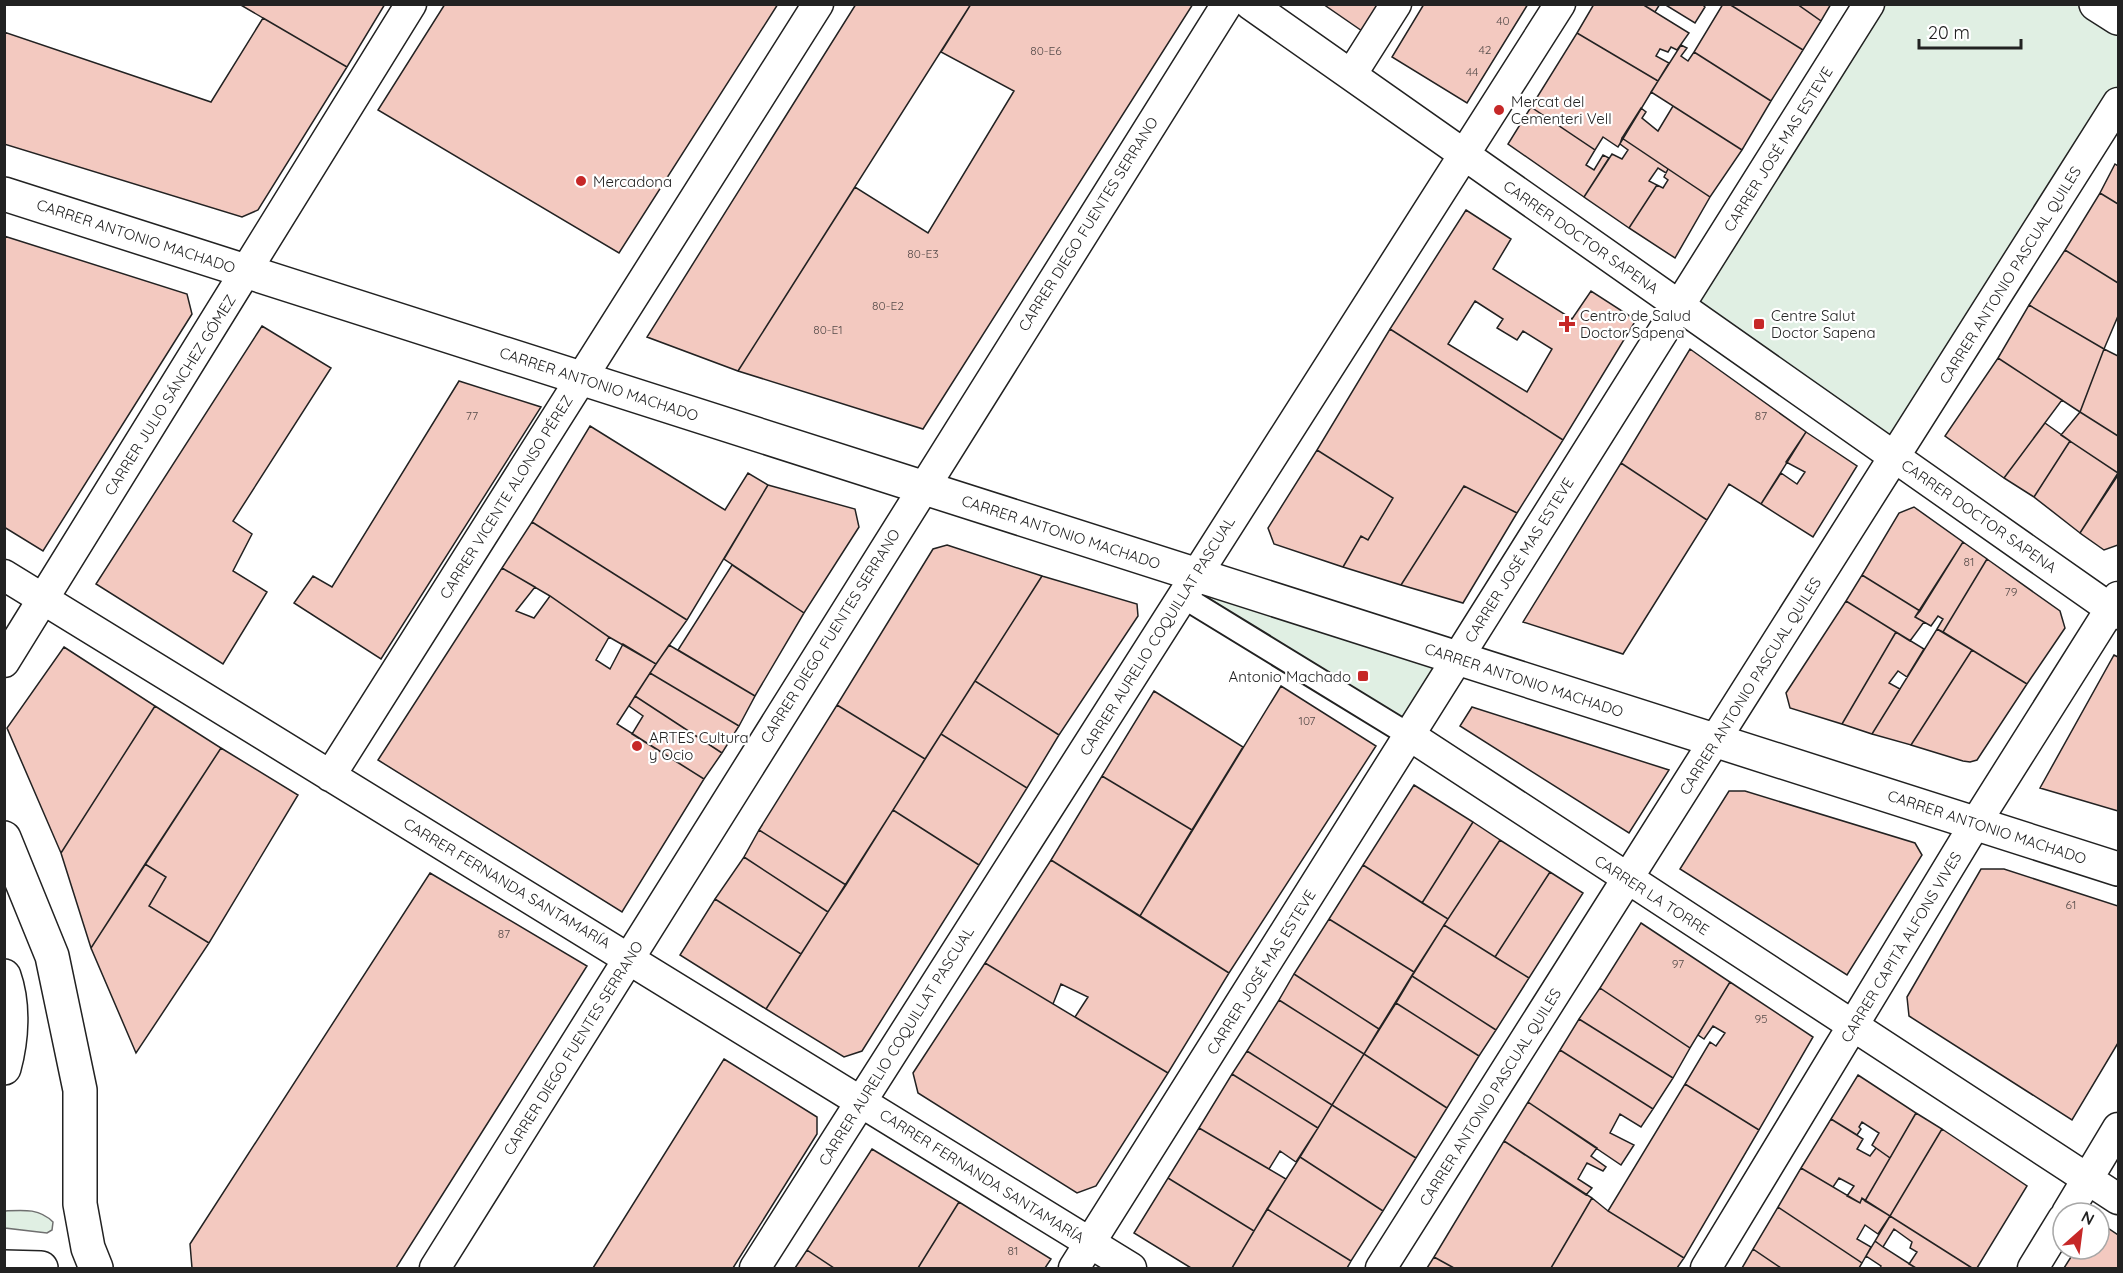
<svg xmlns="http://www.w3.org/2000/svg" width="2123" height="1273" viewBox="0 0 2123 1273" font-family="Quicksand,sans-serif">
<style>
.green{fill:#e0efe3;stroke:#6f6f6f;stroke-width:1.5}
.building{fill:#f3c9c0;stroke:#222;stroke-width:1.5;fill-rule:evenodd}
.lines{fill:none;stroke-linecap:round;stroke-linejoin:round}
.pedestrian-casing{stroke:#222;stroke-width:26}
.minor-casing{stroke:#222;stroke-width:33}
.tertiary-casing{stroke:#222;stroke-width:36}
.secondary-casing{stroke:#222;stroke-width:36}
.trunk-casing{stroke:#222;stroke-width:36}
.pedestrian{stroke:#fff;stroke-width:22}
.minor{stroke:#fff;stroke-width:30}
.tertiary{stroke:#fff;stroke-width:33}
.secondary{stroke:#fff;stroke-width:33}
.trunk{stroke:#fff;stroke-width:33}
.poi-dot{fill:#c62828;stroke:#fff;stroke-width:2}
.labels{text-anchor:middle;dominant-baseline:central;stroke-width:4.5;stroke-linejoin:round;paint-order:stroke}
.number-label{font-size:12px;fill:#564c4a}
.poi-label{font-size:15px;fill:#222;stroke:#fff;text-anchor:start}
.street-label{font-size:15px;fill:#222;stroke:#fff}
</style>
<rect width="100%" height="100%" fill="#fff"/>
<path class="green" d="M2097,4l21,14v86l-223,353 -216,-152 190,-300z
M1202,594l244,68 -39,63z
M4,1211c19,-1 35,-3 49,11l-1,8 -5,3 -42,-5z"/>
<path class="building" d="M239,4h146l-38,63z
M445,4h333l-159,249 -241,-143z
M856,4h115l-233,367 -91,-34z
M971,4h222l-270,425 -185,-58 117,-184 73,46 86,-142 -73,-39z
M1323,4h60l-18,29z
M1424,4h104l-61,99 -75,-46z
M1594,4h48l47,29 -12,17 -6,-3 -3,5 -8,-3 -4,7 13,7 -11,18 -81,-48z
M1642,4h18l-5,8z
M1664,4h38l3,3 -10,16z
M1723,4h6l74,46 -32,51 -77,-49z
M1729,4h68l24,17 -18,29z
M1797,4h34l-10,17z
M263,18l84,49 -89,143 -16,7 -238,-73v-112l207,70z
M1577,33l81,48 -40,66 -15,-10 -8,13 -64,-43z
M1681,45l6,3 -6,8 7,5 6,-9 77,49 -29,49 -91,-58z
M1673,106l69,44 -32,47 -88,-59 19,-30 5,4 -4,6 16,13z
M1531,107l64,43 -9,15 8,5 9,-15 6,3 -25,39 -76,-53z
M1622,138l46,31 -2,4 -8,-5 -9,13 8,4 -28,43 -45,-31 28,-43 10,5 6,-9 -8,-6z
M2115,164l3,2v38l-18,-11z
M1668,169l42,28 -35,61 -46,-30 28,-43 6,3 5,-8 -4,-3z
M2100,193l18,11v79l-53,-33z
M1466,210l45,29 -18,30 79,50 19,-28 45,29 -73,120 -173,-111zM1475,301l28,18 -6,9 20,12 6,-9 29,18 -25,43 -79,-48z
M4,236l183,58 5,20 -149,237 -39,-24z
M2065,250l53,33v33l-14,33 -75,-44z
M2029,305l75,44 -24,63 -82,-54z
M262,326l69,42 -98,153 19,13 -19,37 34,21 -44,72 -127,-80z
M1390,329l173,111 -46,73 -53,-27 -63,99 -58,-18 18,-31 7,4 25,-42 -76,-48z
M1690,349l116,83 -45,72 -32,-20 -22,36 -86,-57z
M2104,349l14,7v80l-38,-24z
M1998,358l64,42 -58,78 -59,-42z
M459,381l82,26 -160,252 -87,-56 19,-27 19,11z
M2080,412l38,24v37l-57,-38z
M2045,423l25,18 -36,56 -30,-19z
M590,426l135,84 23,-37 20,12 -81,135 -155,-98z
M1806,432l51,34 -44,71 -52,-33 20,-31 16,11 8,-12 -19,-10z
M2070,441l48,32 -38,60 -46,-36z
M1317,450l76,48 -25,42 -7,-4 -18,31 -69,-23 -6,-16z
M1621,463l86,57 -84,134 -100,-32z
M2118,475v70l-14,5 -24,-17z
M768,485l87,24 4,18 -55,86 -80,-54z
M1464,486l53,27 -54,90 -62,-18z
M1914,507l49,35 -43,69 -58,-36 37,-62z
M532,522l155,98 -31,44 -47,-27 -59,-41 -48,-28z
M1963,542l24,17 -44,73 -6,-3 6,-10 -5,-3 -7,10 -16,-9z
M947,545l95,31 -117,183 -88,-54 96,-156z
M1987,559l73,52 5,17 -38,56 -84,-52z
M732,565l72,48 -49,83 -77,-46z
M502,568l33,19 -19,24 18,7 16,-22 59,41 -13,23 14,9 13,-25 33,20 -39,60 87,55 -82,133 -244,-152z
M1862,575l58,36 -5,6 9,5 -14,19 -64,-40z
M1042,576l95,28 1,12 -79,119 -84,-54z
M1846,601l50,31 -54,92 -52,-16 -4,-15z
M1937,629l35,21 -61,95 -39,-11z
M1896,632l28,17 -17,28 -9,-6 -9,12 11,6 -28,45 -30,-10z
M669,645l86,51 -16,30 -89,-53z
M64,647l91,59 -94,147 -54,-125z
M1972,650l55,34 -50,76 -7,2 -7,-1 -52,-16z
M2114,655l4,2v154l-78,-23z
M650,673l89,53 -17,27 -87,-57z
M975,681l84,54 -32,53 -86,-54z
M1281,686l95,60 -147,227 -89,-57z
M1154,691l89,56 -51,83 -90,-54z
M635,696l87,57 -18,26 -72,-45 11,-18 -14,-10z
M837,705l88,54 -79,126 -87,-55z
M155,706l66,42 -130,200 -30,-95z
M1472,707l197,63 -40,63 -169,-107z
M941,734l86,54 -48,77 -86,-55z
M221,748l77,47 -89,148 -60,-37 17,-29 -21,-13z
M1102,776l90,54 -52,86 -89,-56z
M1414,785l59,37 -51,81 -59,-38z
M1729,791h16l170,52 7,12 -75,120 -167,-106z
M893,810l86,55 -117,186 -18,6 -78,-48z
M1473,822l27,18 -52,79 -26,-16z
M759,830l87,55 -18,27 -84,-55z
M1500,840l50,32 -55,85 -51,-32z
M744,857l84,55 -27,42 -86,-55z
M1051,860l178,113 -61,100 -93,-56 13,-20 -27,-13 -8,20 -68,-41z
M145,864l21,13 -17,29 60,37 -73,110 -45,-105z
M1363,865l85,54 -34,53 -85,-53z
M1981,869h23l114,37v137l-46,77 -163,-104 -2,-19z
M1550,872l33,21 -54,85 -34,-21z
M430,873l157,93 -191,302h-204l-2,-24z
M715,899l86,55 -35,55 -86,-54z
M1329,919l85,53 -35,57 -85,-55z
M1641,923l89,59 -40,66 -90,-60z
M1444,925l85,53 -33,52 -84,-54z
M985,963l183,110 -72,113 -19,7 -159,-100 -5,-20z
M1294,974l85,55 -15,25 -85,-54z
M1412,976l84,54 -17,26 -83,-53z
M1730,982l83,55 -54,93 -74,-46 25,-42 6,4 9,-13 -12,-7 -9,13 -6,-4z
M1600,988l90,60 -17,30 -94,-59z
M1279,1000l85,54 -32,51 -85,-54z
M1396,1003l83,53 -32,52 -83,-54z
M1579,1019l94,59 -20,31 -93,-59z
M1560,1050l93,59 -12,18 -21,-13 -10,19 24,12 -13,20 -93,-63z
M1247,1051l85,54 -14,23 -86,-54z
M1364,1054l83,54 -31,50 -84,-53z
M724,1059l93,58v17l-84,134h-140z
M1232,1074l86,54 -22,34 -16,-11 -11,18 -70,-41z
M1858,1075l58,38 -26,45 -18,-13 7,-12 -17,-11 -3,5 2,2 -4,6 -26,-16z
M1685,1084l74,46 -75,128 -76,-47z
M1528,1102l69,46 -6,8 15,11 -3,4 -16,-8 -9,16 14,9 -6,7 -82,-54z
M1332,1105l84,53 -33,53 -83,-54z
M1916,1113l26,16 -52,87 -25,-15z
M1831,1119l32,20 -6,10 13,7 6,-8 14,10 -25,43 -3,-3 -2,5 -13,-7 7,-10 -15,-8 -6,9 -32,-19z
M1199,1128l87,51 -32,52 -86,-53z
M1942,1129l85,57 -50,82h-5l-82,-52z
M1504,1141l88,57 -41,70h-97l-20,-11z
M872,1149l87,53 -41,66h-84l-27,-18z
M1300,1157l83,54 -32,50 -84,-52z
M1801,1168l59,35 2,-5 28,18 -12,18 -13,-9 -8,14 14,8 -9,16 -84,-56z
M1168,1178l86,53 -22,37h-41l-57,-35z
M1592,1198l16,13 76,47 -7,10h-126z
M959,1202l92,57 -6,9h-127z
M1778,1207l84,56 -3,5h-78l-28,-19z
M1267,1209l84,52 -4,7h-115z
M1890,1216l82,52h-56l-7,-4 8,-12 -7,-4 2,-6 -18,-13 -11,18 -8,-6z
M2099,1222l19,13v33h-54l12,-19h23z
M1875,1241l8,6 33,21h-36l1,-2 -15,-10z
M1753,1249l28,19h-39z
M807,1250l27,18h-39z
M1434,1257l20,11h-27z"/>
<g class="lines">
<defs>
<path id="pedestrian" d="M1182,596l227,139"/>
<path id="minor" d="M1250,4l868,610
M1351,75l45,-71
M4,575l1127,693
M4,662l407,-658
M1409,735l709,464
M330,776l488,-772
M2067,1213l51,-85
M435,1268l792,-1264
M755,1268l805,-1264
M1074,1268l795,-1264
M1381,1268l737,-1165
M1706,1268l269,-444 143,-227
M2033,1268l30,-49"/>
<path id="tertiary" d="M2096,4l22,14"/>
<path id="secondary" d="M4,194l2114,675"/>
<path id="trunk" d="M4,838l48,118 28,134v114l8,44 8,20
M4,976c10,28 8,63 0,92
M4,1267l37,1"/>
</defs>
<use href="#pedestrian" class="pedestrian-casing"/>
<use href="#minor" class="minor-casing"/>
<use href="#tertiary" class="tertiary-casing"/>
<use href="#secondary" class="secondary-casing"/>
<use href="#trunk" class="trunk-casing"/>
<use href="#pedestrian" class="pedestrian"/>
<use href="#minor" class="minor"/>
<use href="#tertiary" class="tertiary"/>
<use href="#secondary" class="secondary"/>
<use href="#trunk" class="trunk"/>
</g>
<g class="poi-dot">
<circle cx="1499" cy="110" r="6"/>
<circle cx="581" cy="181" r="6"/>
<path d="M1564 315h6v6h6v6h-6v6h-6v-6h-6v-6h6z"/>
<rect x="1753" y="318" width="12" height="12" rx="3"/>
<rect x="1357" y="670" width="12" height="12" rx="3"/>
<circle cx="637" cy="746" r="6"/>
</g>
<g class="labels">
<g class="number-label">
<text x="1503" y="20">40</text>
<text x="1485" y="49">42</text>
<text x="1046" y="50">80-E6</text>
<text x="1472" y="71">44</text>
<text x="923" y="253">80-E3</text>
<text x="888" y="305">80-E2</text>
<text x="828" y="329">80-E1</text>
<text x="472" y="415">77</text>
<text x="1761" y="415">87</text>
<text x="1969" y="561">81</text>
<text x="2011" y="591">79</text>
<text x="1307" y="720">107</text>
<text x="2071" y="904">61</text>
<text x="504" y="933">87</text>
<text x="1678" y="963">97</text>
<text x="1761" y="1018">95</text>
<text x="1013" y="1250">81</text>
</g>
<g class="poi-label">
<text x="1511" y="101">Mercat del<tspan x="1511" dy="17">Cementeri Vell</tspan></text>
<text x="593" y="181">Mercadona</text>
<text x="1580" y="315">Centro de Salud<tspan x="1580" dy="17">Doctor Sapena</tspan></text>
<text x="1771" y="315">Centre Salut<tspan x="1771" dy="17">Doctor Sapena</tspan></text>
<text x="1351" y="676" text-anchor="end">Antonio Machado</text>
<text x="649" y="737">ARTES Cultura<tspan x="649" dy="17">y Ocio</tspan></text>
</g>
<g class="street-label">
<text transform="translate(1778 149) rotate(-58)">CARRER JOSÉ MAS ESTEVE</text>
<text transform="translate(1088 224) rotate(-58)">CARRER DIEGO FUENTES SERRANO</text>
<text transform="translate(136 236) rotate(18)">CARRER ANTONIO MACHADO</text>
<text transform="translate(1581 237) rotate(35)">CARRER DOCTOR SAPENA</text>
<text transform="translate(2010 275) rotate(-58)">CARRER ANTONIO PASCUAL QUILES</text>
<text transform="translate(599 384) rotate(18)">CARRER ANTONIO MACHADO</text>
<text transform="translate(170 395) rotate(-58)">CARRER JULIO SÁNCHEZ GÓMEZ</text>
<text transform="translate(506 497) rotate(-58)">CARRER VICENTE ALONSO PÉREZ</text>
<text transform="translate(1979 516) rotate(35)">CARRER DOCTOR SAPENA</text>
<text transform="translate(1061 532) rotate(18)">CARRER ANTONIO MACHADO</text>
<text transform="translate(1519 560) rotate(-58)">CARRER JOSÉ MAS ESTEVE</text>
<text transform="translate(830 636) rotate(-58)">CARRER DIEGO FUENTES SERRANO</text>
<text transform="translate(1157 636) rotate(-58)">CARRER AURELIO COQUILLAT PASCUAL</text>
<text transform="translate(1524 680) rotate(18)">CARRER ANTONIO MACHADO</text>
<text transform="translate(1750 686) rotate(-58)">CARRER ANTONIO PASCUAL QUILES</text>
<text transform="translate(1987 827) rotate(18)">CARRER ANTONIO MACHADO</text>
<text transform="translate(507 883) rotate(31)">CARRER FERNANDA SANTAMARÍA</text>
<text transform="translate(1652 895) rotate(33)">CARRER LA TORRE</text>
<text transform="translate(1901 947) rotate(-59)">CARRER CAPITÀ ALFONS VIVES</text>
<text transform="translate(1261 972) rotate(-58)">CARRER JOSÉ MAS ESTEVE</text>
<text transform="translate(896 1046) rotate(-58)">CARRER AURELIO COQUILLAT PASCUAL</text>
<text transform="translate(573 1048) rotate(-58)">CARRER DIEGO FUENTES SERRANO</text>
<text transform="translate(1490 1097) rotate(-58)">CARRER ANTONIO PASCUAL QUILES</text>
<text transform="translate(982 1176) rotate(32)">CARRER FERNANDA SANTAMARÍA</text>
</g>
</g>
<rect width="2123" height="1273" fill="none" stroke="#222222" stroke-width="12"/>
<g transform="translate(2081 1231) rotate(28)"><circle r="28" fill="#ffffff" stroke="#a7a7a7" stroke-width="1.5"/>
<path d="M0-4.5L10 22L0 15L-10 22Z" fill="#c62828"/>
<text y="-9" font-size="16" font-weight="bold" text-anchor="middle" fill="#222222">N</text>
</g>
<path d="M1919 39v9h102v-9" fill="none" stroke="#222222" stroke-width="3"/>
<text x="1928" y="39" font-size="18" fill="#222222" stroke="#ffffff" stroke-width="4.5" paint-order="stroke">20 m</text>
</svg>
